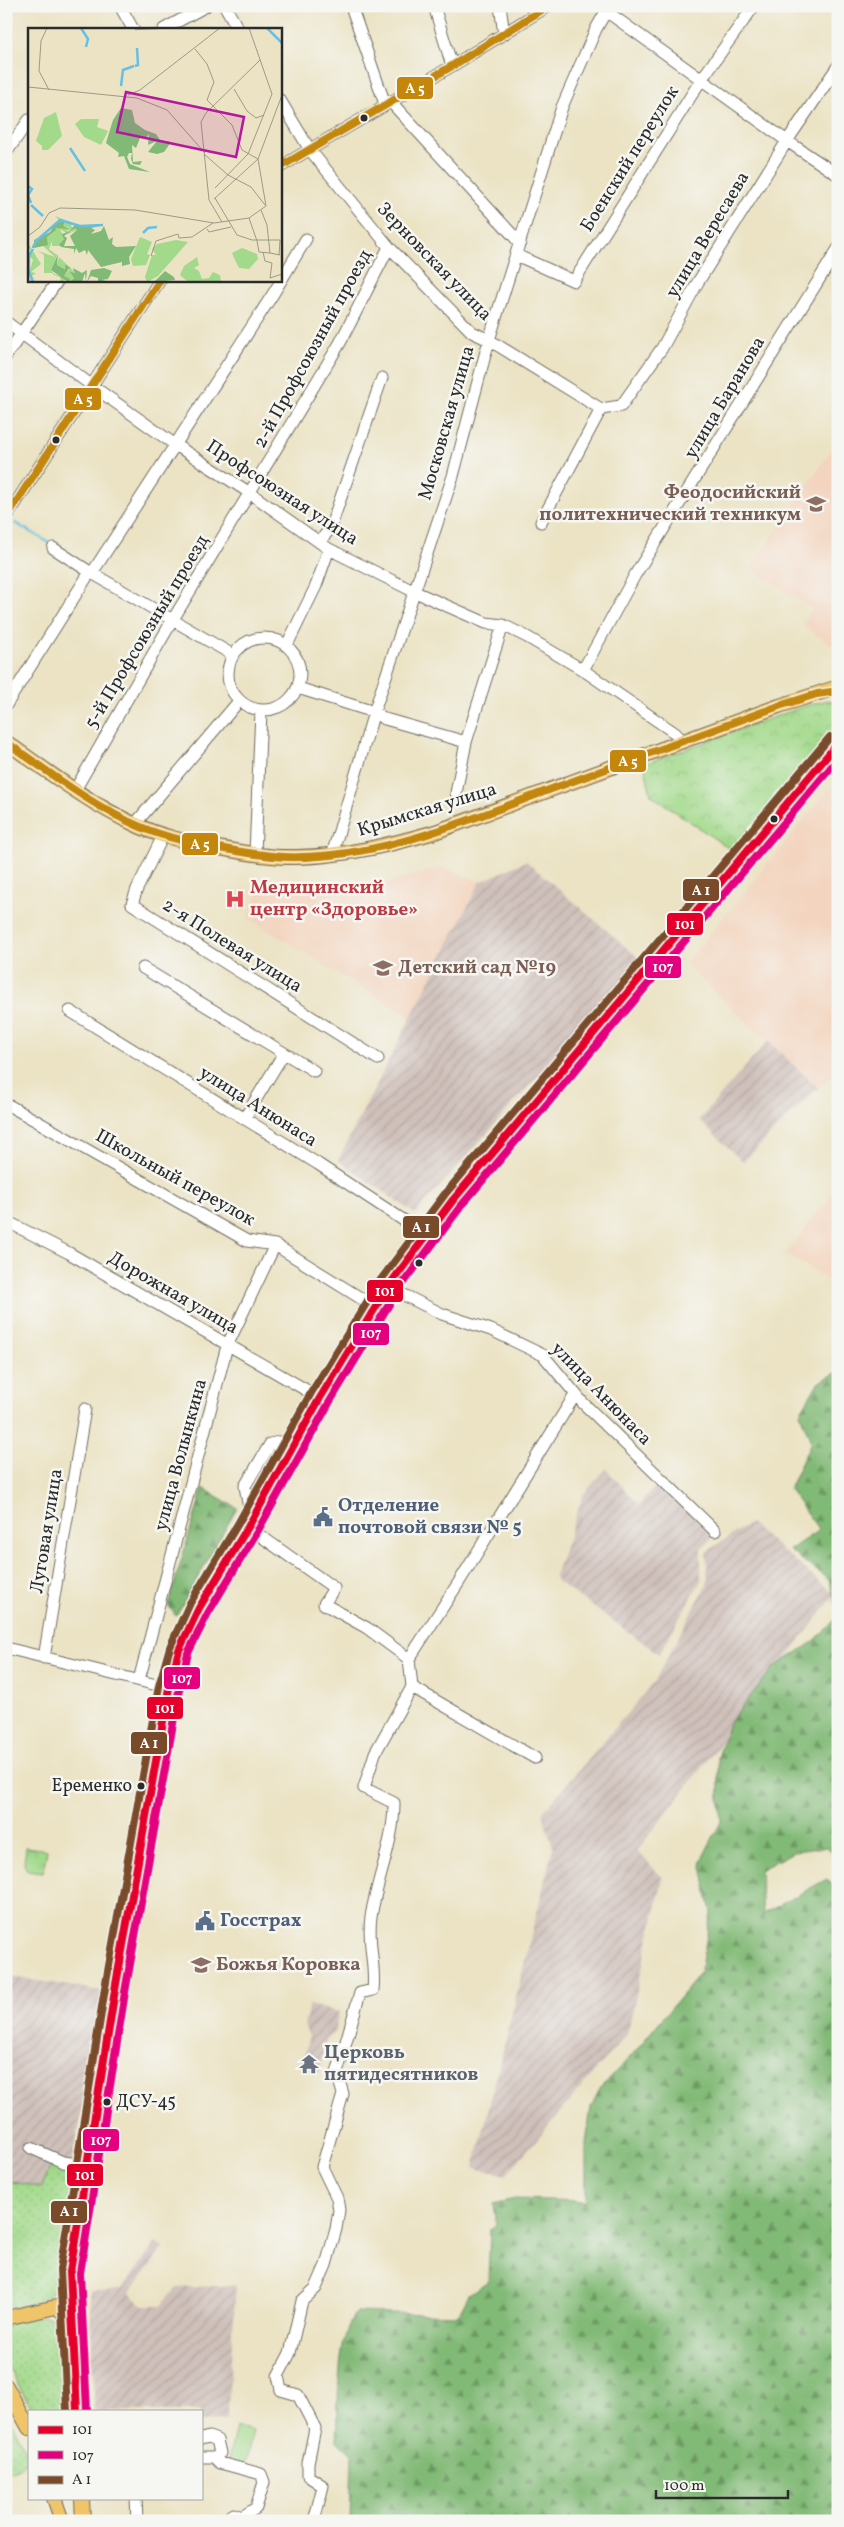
<svg xmlns="http://www.w3.org/2000/svg" width="844" height="2527" viewBox="0 0 844 2527" font-family="Vollkorn,serif">
<style>
.built{fill:#f3d4be}
.industrial{fill:url(#industrial-furrows)}
.grass{fill:url(#grass-dots);stroke:#66825a}
.forest{fill:url(#forest-firs);stroke:#567250}
.park{fill:url(#park-crowns);stroke:#66825a}
.pitch{fill:#a2d98a;stroke:#66825a}
.lines{fill:none;stroke-linecap:round;stroke-linejoin:round}
.stream{stroke:#67bfe4;stroke-width:2.5}
.minor-casing{stroke:#6e6b61;stroke-width:13}
.major-casing{stroke:#6e6b61;stroke-width:16}
.minor{stroke:#fff;stroke-width:11}
.major{stroke:#f0c469;stroke-width:14}
.bus-1-casing{stroke:#f6f6f2;stroke-width:11}
.bus-2-casing{stroke:#f6f6f2;stroke-width:11}
.bus-3-casing{stroke:#f6f6f2;stroke-width:11}
.bus-4-casing{stroke:#f6f6f2;stroke-width:11}
.bus-1{stroke:#e4002b;stroke-width:8}
.bus-2{stroke:#e5007d;stroke-width:8}
.bus-3{stroke:#7a4b2a;stroke-width:8}
.bus-4{stroke:#c4870b;stroke-width:8}
.bus-dot{fill:#2b2b2b;stroke:#f6f6f2;stroke-width:2}
.labels{text-anchor:middle;dominant-baseline:central;stroke-width:5;stroke-linejoin:round;paint-order:stroke}
.bus-label{font-size:18px;fill:#2b2b2b;stroke:#f6f6f2;text-anchor:end}
.street-label{font-size:19px;fill:#2b2b2b;stroke:#f6f6f2}
.education-label{font-size:19px;font-weight:bold;fill:#785e54;stroke:#f6f6f2;text-anchor:start}
.health-label{font-size:19px;font-weight:bold;fill:#be3a42;stroke:#f6f6f2;text-anchor:start}
.service-label{font-size:19px;font-weight:bold;fill:#4e5e75;stroke:#f6f6f2;text-anchor:start}
.worship-label{font-size:19px;font-weight:bold;fill:#5b616d;stroke:#f6f6f2;text-anchor:start}
.inset-river{fill:none;stroke:#67bfe4;stroke-width:2.5}
.inset-road{fill:none;stroke:#9e9987;stroke-width:1}
.view{fill:#b5179e;fill-opacity:0.15;stroke:#b5179e;stroke-width:2.5}
.inset-edge{fill:none;stroke:#2b2b2b;stroke-width:2.5}
.line-badge{stroke:#f6f6f2;stroke-width:2}
.badge-label{font-size:14px;text-anchor:middle;font-weight:bold;fill:#fff}
</style>
<defs>
<pattern id="industrial-furrows" width="10" height="10" patternUnits="userSpaceOnUse" patternTransform="scale(1.25)"><rect width="10" height="10" fill="#cfc0ba"/><path d="M-1 1l2-2M0 10L10 0M9 11l2-2" fill="none" stroke="#b2a5a0"/></pattern>
<pattern id="grass-dots" width="8" height="8" patternUnits="userSpaceOnUse" patternTransform="scale(1.25)"><rect width="8" height="8" fill="#a2d98a"/><path d="M2 2h.1M6 6h.1" fill="none" stroke="#8cba77" stroke-width="1.8" stroke-linecap="round"/></pattern>
<pattern id="forest-firs" width="22" height="20" patternUnits="userSpaceOnUse" patternTransform="scale(1.25)"><rect width="22" height="20" fill="#81b976"/><path d="M5 1l3.5 6h-7zM16 11l3.5 6h-7z" fill="#6a9761"/></pattern>
<pattern id="park-crowns" width="20" height="18" patternUnits="userSpaceOnUse" patternTransform="scale(1.25)"><rect width="20" height="18" fill="#a2d98a"/><path d="M2 6a3 3 0 1 1 6 0M12 15a3 3 0 1 1 6 0" fill="none" stroke="#8cba77"/></pattern>
</defs>
<rect width="100%" height="100%" fill="#f6f6f2"/>
<filter id="ink" filterUnits="userSpaceOnUse"><feTurbulence type="fractalNoise" baseFrequency=".02" numOctaves="2"/><feDisplacementMap in="SourceGraphic" scale="10" xChannelSelector="R" yChannelSelector="G"/><feConvolveMatrix kernelMatrix="1 2 1 2 8 2 1 2 1" color-interpolation-filters="sRGB"/></filter>
<filter id="wash" filterUnits="userSpaceOnUse"><feTurbulence type="fractalNoise" baseFrequency=".0096" numOctaves="4" result="noise"/><feDisplacementMap in="SourceGraphic" scale="20" xChannelSelector="R" yChannelSelector="G"/><feGaussianBlur stdDeviation="1.12" result="paint"/><feColorMatrix in="noise" values="0 0 0 0 0 0 0 0 0 0 0 0 0 0 0 0 0 1.4 0 .05"/><feComposite in="paint" operator="in"/></filter>
<g filter="url(#wash)">
<rect width="100%" height="100%" fill="#ebe3c4"/>
<path class="built" d="M838,440v209l-36,-23 10,-17 -61,-41z
M838,778v294l-20,16 -133,-124z
M442,867l38,15 -69,136 -163,-100 13,-31 107,1z
M838,1186v100l-52,-32z"/>
<path class="industrial" d="M526,861l115,99 -226,254 -77,-54 142,-278z
M768,1041l50,47 -75,74 -44,-42z
M606,1469l33,36 21,-24 52,56 -11,11v32l-42,74 -105,-75 29,-84z
M750,1523l85,72 -198,256 26,27 -36,156 -121,141 -32,-7 79,-321 -11,-34 112,-131 54,-100 -2,-30z
M6,1976l97,15 -12,78 -20,97 -20,-1 -9,23 -36,-7z
M309,2005l30,7 -5,21 -8,7 -7,33 -18,-4 8,-33 -5,-11z
M156,2243l7,5 -34,46 16,12h17l13,-18 61,-3 -9,135 -26,1v-10h-107l-4,-121 32,-1z"/>
<path class="grass" d="M51,2165l20,1 7,6 -18,111c-12,17 -33,26 -54,24v-126l36,6z
M40,2316c12,0 17,0 21,12l5,83h-33l-27,-47v-38l7,-4z
M6,2411l22,45 -7,11 -15,7z"/>
<path class="forest" d="M838,1372v239l-9,-31 -40,-30 30,-20 -30,-41 22,-47 -11,-29 18,-30z
M203,1488l34,20 -61,108 -8,-11z
M838,1617v241l-12,-11 -31,4 -35,19 3,44 64,-35 11,10v632h-488l2,-66 -15,-14c2,-33 -2,-105 20,-129l101,3 11,-21 19,-13 2,-52 6,-4 -3,-21 22,-5 71,2v-58l5,-36 10,-20 31,-32 68,-82 11,-60 -10,-52 21,-41 -3,-22 -1,-41 11,-34 44,-55 40,-26z"/>
<path class="park" d="M828,700l10,3v32l-101,119 -86,-59 -7,-31 161,-58z
M26,1847l21,3 -4,22 -16,-2 -3,-6z"/>
<path class="pitch" d="M236,2427l17,4 -8,34 -17,-4z"/>
<g class="lines">
<path class="stream" d="M15,523l38,22
M158,617l7,6"/>
</g>
</g>
<g filter="url(#ink)">
<g class="lines">
<defs>
<path id="minor" d="M120,6l13,23
M225,6l13,23
M351,6l34,98
M434,6l18,60
M500,6l4,28
M606,11l181,130 51,34
M164,29l42,-23
M280,100l30,50 79,97 83,85 17,8 112,69
M390,101l130,142
M6,153l23,-33
M280,167l172,-101 96,-60
M516,255l58,26 127,-201 53,-74
M6,322l85,63 83,59 76,49 79,56 84,42 73,32 17,2 24,12 56,33 92,63 8,8
M6,356l52,-76
M601,409l20,-3 41,-58 36,-66 89,-141 51,-75
M6,518l154,-238
M541,522l60,-113
M320,541l10,-12 52,-151
M53,548l37,24 143,83
M228 674a36 36 0 1 1 72 0a36 36 0 1 1-72 0Z
M287,645l29,-59 13,-37
M583,670l52,-95 203,-326
M298,688l76,24 11,7 81,23
M6,705l84,-133 4,-2 179,-276 33,-55
M75,790l97,-169 168,-278 49,-96
M456,793l10,-51 37,-117
M135,824l104,-123
M164,834l-27,55 -5,15 246,155
M255,854l6,-143
M332,855l42,-143 79,-236 36,-136 73,-233 34,-78 13,-23
M143,968l171,103
M70,1011l248,153 108,71
M10,1106l237,135 28,4 100,62
M244,1119l40,-66
M6,1221l63,32 251,145
M388,1287l54,27 49,16 52,25 40,48 132,128
M259,1509l-11,-6 -3,-17 25,-42 28,-6
M248,1527l86,61 -10,16 43,24 42,31
M6,1648l163,40
M44,1658l41,-249
M139,1680l88,-334 48,-101
M412,1687l-3,-28 50,-77 116,-187
M412,1687l123,71
M31,2148l32,14 24,3
M201,2439l8,-2 8,3 3,13 -6,4h-13
M214,2457l6,6 41,11 3,8 -8,26 -14,9
M136,2498l1,23
M223,2521l11,-7 8,3 -1,4
M314,2521l9,-35 -15,-10v-13l7,-35 -17,-33 -17,-5 -3,-14 12,-23 12,-52 14,-13 10,-23 10,-36 3,-19 -2,-12 -15,-31 21,-73 -6,-21 23,-80 13,-3c3,-24 -6,-49 -2,-73 6,-39 23,-75 23,-114l-30,-15 11,-35 37,-66"/>
<path id="major" d="M6,742c41,29 83,61 128,82 24,12 54,18 80,23 27,5 55,11 83,10 48,-1 92,-12 138,-25l344,-126 59,-19
M6,2318l50,-11 6,4 7,14
M6,2386l23,42
M77,2411l-7,-139 45,-282 54,-302 10,-38 20,-42 49,-81 72,-129 68,-111 65,-87 385,-457
M54,2498l8,23
M82,2498l1,23"/>
</defs>
<use href="#minor" class="minor-casing"/>
<use href="#major" class="major-casing"/>
<use href="#minor" class="minor"/>
<use href="#major" class="major"/>
<defs>
<path id="bus-1" d="M77,2411l-7,-139 45,-282 54,-302 10,-38 20,-42 49,-81 72,-129 68,-111 65,-87 385,-457"/>
<path id="bus-2" d="M87,2410l-7,-137 45,-281 54,-302 9,-37 20,-40 49,-81 72,-129 67,-110 65,-87 377,-447"/>
<path id="bus-3" d="M67,2411l-7,-141 45,-282 54,-302 11,-39 20,-44 49,-81 72,-129 69,-112 65,-87 385,-457"/>
<path id="bus-4" d="M280,167l172,-101 96,-60
M6,518l154,-238
M6,742c44,31 87,65 137,86 24,10 51,15 76,20 22,4 44,8 66,9 95,3 185,-38 272,-70 74,-27 148,-54 222,-81l38,-12 21,-3"/>
</defs>
<use href="#bus-1" class="bus-1-casing"/>
<use href="#bus-2" class="bus-2-casing"/>
<use href="#bus-3" class="bus-3-casing"/>
<use href="#bus-4" class="bus-4-casing"/>
<use href="#bus-1" class="bus-1"/>
<use href="#bus-2" class="bus-2"/>
<use href="#bus-3" class="bus-3"/>
<use href="#bus-4" class="bus-4"/>
</g>
</g>
<defs>
<symbol id="university-bare" viewBox="-9 -9 18 18"><path d="M0-5L7-2L0 1L-7-2ZM-4 1L0 2.5L4 1V4Q0 6-4 4Z" fill="#8d6e63" stroke="#f6f6f2" stroke-width="2.5" paint-order="stroke"/></symbol>
<symbol id="hospital-bare" viewBox="-9 -9 18 18"><path d="M-5-5h3v3.5h4V-5h3V5h-3V1.5h-4V5h-3Z" fill="#e0444e" stroke="#f6f6f2" stroke-width="2.5" paint-order="stroke"/></symbol>
<symbol id="school-bare" viewBox="-9 -9 18 18"><path d="M0-5L7-2L0 1L-7-2ZM-4 1L0 2.5L4 1V4Q0 6-4 4Z" fill="#8d6e63" stroke="#f6f6f2" stroke-width="2.5" paint-order="stroke"/></symbol>
<symbol id="civic-bare" viewBox="-9 -9 18 18"><path d="M-.6-6.5H3V-4.5H.6V-3L4-1V1h2V6H-6V1h2V-1L-.6-3ZM-1.2 2.5V6h2.4V2.5Z" fill="#5c6f8a" stroke="#f6f6f2" stroke-width="2.5" paint-order="stroke"/></symbol>
<symbol id="temple-bare" viewBox="-9 -9 18 18"><path d="M0-6L5-2H3V0L6.5 2.5H4V6H1.5V3h-3V6H-4V2.5H-6.5L-3 0V-2H-5Z" fill="#6b7280" stroke="#f6f6f2" stroke-width="2.5" paint-order="stroke"/></symbol>
</defs>
<g fill-rule="evenodd">
<use href="#university-bare" x="802" y="490" width="28" height="28"/>
<use href="#hospital-bare" x="221" y="885" width="28" height="28"/>
<use href="#school-bare" x="369" y="954" width="28" height="28"/>
<use href="#civic-bare" x="309" y="1503" width="28" height="28"/>
<use href="#civic-bare" x="191" y="1907" width="28" height="28"/>
<use href="#school-bare" x="187" y="1951" width="28" height="28"/>
<use href="#temple-bare" x="295" y="2050" width="28" height="28"/>
</g>
<g class="bus-dot">
<circle cx="364" cy="118" r="4.5"/>
<circle cx="56" cy="440" r="4.5"/>
<circle cx="774" cy="819" r="4.5"/>
<circle cx="419" cy="1263" r="4.5"/>
<circle cx="141" cy="1786" r="4.5"/>
<circle cx="107" cy="2102" r="4.5"/>
</g>
<g class="labels">
<g class="bus-label">
<text x="132" y="1786">Еременко</text>
<text x="116" y="2102" text-anchor="start">ДСУ-45</text>
</g>
<g class="street-label">
<text transform="translate(630 159) rotate(-58)">Боенский переулок</text>
<text transform="translate(708 235) rotate(-59)">улица Вересаева</text>
<text transform="translate(434 262) rotate(46)">Зерновская улица</text>
<text transform="translate(313 349) rotate(-61)">2-й Профсоюзный проезд</text>
<text transform="translate(725 398) rotate(-59)">улица Баранова</text>
<text transform="translate(447 423) rotate(-74)">Московская улица</text>
<text transform="translate(282 493) rotate(33)">Профсоюзная улица</text>
<text transform="translate(147 632) rotate(-59)">5-й Профсоюзный проезд</text>
<text transform="translate(427 810) rotate(-17)">Крымская улица</text>
<text transform="translate(232 946) rotate(32)">2-я Полевая улица</text>
<text transform="translate(258 1107) rotate(32)">улица Анюнаса</text>
<text transform="translate(175 1178) rotate(29)">Школьный переулок</text>
<text transform="translate(173 1293) rotate(30)">Дорожная улица</text>
<text transform="translate(601 1394) rotate(46)">улица Анюнаса</text>
<text transform="translate(181 1455) rotate(-75)">улица Волынкина</text>
<text transform="translate(47 1531) rotate(-81)">Луговая улица</text>
</g>
<g class="education-label">
<text x="801" y="493" text-anchor="end">Феодосийский<tspan x="801" dy="22">политехнический техникум</tspan></text>
<text x="398" y="968">Детский сад №19</text>
<text x="216" y="1965">Божья Коровка</text>
</g>
<g class="health-label">
<text x="250" y="888">Медицинский<tspan x="250" dy="22">центр «Здоровье»</tspan></text>
</g>
<g class="service-label">
<text x="338" y="1506">Отделение<tspan x="338" dy="22">почтовой связи № 5</tspan></text>
<text x="220" y="1921">Госстрах</text>
</g>
<g class="worship-label">
<text x="324" y="2053">Церковь<tspan x="324" dy="22">пятидесятников</tspan></text>
</g>
</g>
<g transform="translate(28 28)">
<rect width="254" height="254" fill="#ebe3c4"/>
<path d="M28,84l6,24 -14,14h-6v-4l-6,-5 8,-23zM27,188l20,8h-4l1,4 -5,3 4,1 4,-5 2,3 -9,4 -8,-5 4,10 -5,5 3,2h-10v-5l-3,8 8,6 -6,15 3,4 9,3 6,-7v-4h-4l1,3 -9,-4 2,-8 17,16 -7,-2 5,7 -3,3 -3,1 -1,-4 -6,4 -1,-5 -6,-2 -2,-2h-8v-18l-6,-4 17,6 -13,-12 -10,3v-3h16l-1,-8 5,-4v-5h18l-8,-2 3,-4 -9,1 3,-3zM0,215l13,21 -10,8 5,1 -4,3 5,6 -9,-9v-9l2,6 3,-10 -4,-4 3,-5 -4,3 3,-5h-3z" fill="#a2d98a"/>
<path d="M93,80l11,2 3,13 10,7 11,4 4,6 11,2 -7,10 -7,2 -9,-2 9,-11 -9,4 1,-11 -3,4h-6l-4,10 -4,-3 1,17 9,-1 -2,4 -7,-1 -2,-5 1,-6h-3l-2,4 3,7 20,8 -21,-3 -5,-13 -6,1 1,-4 -13,-10 7,-23zM37,193l-2,5 7,3 -15,-1 1,2 -9,7 1,8 -14,3v-8l16,-8 6,-9zM47,197l25,1 -9,2 4,2 -4,4 10,-3 3,-5 5,14 4,-3 -1,7 4,3 20,-1 -7,11 1,7 -8,2v-4l-21,5 -13,-17 -1,5 -2,-5 -6,3 -3,-5 -2,6v-5l-13,-2 -2,-3 5,-5 -4,-8 2,3 6,-2zM47,200l2,2 -7,6 5,10h-11l3,-8 -3,-2zM30,226l-1,11 8,4v-4l5,2 -6,9 6,3 -2,3 -17,-12zM45,240l9,5 5,-3 -1,12 -1,-9 -3,9h-12l4,-4 -5,-7 6,2zM76,240l8,3 -4,8 -6,1 8,2h-12v-4l-7,-2 -4,6 4,-12zM137,243l9,6 1,3 -21,2z" fill="#81b976" fill-rule="evenodd"/>
<path d="M214,220l15,6 1,5 -9,10 -10,-1 -5,-10 -2,-5z" fill="#a2d98a"/>
<path d="M53,91h18l-2,8 11,4 -7,14 -17,-8 -9,-13zM112,209l12,5 -5,12 3,1 -4,10 -13,1 -2,-7zM148,212l12,2 -30,34 -11,6 -2,-5 7,-22h4l-4,-6 5,-5zM169,229l2,8 -5,3 5,3 3,8 7,-1 4,-6 7,3 1,7h-45l11,-1 -7,-6 4,-9z" fill="#a2d98a"/>
<path class="inset-river" d="M53,0l7,11 -2,8M239,0l15,15M107,1l23,-1M107,38l3,-1 -1,-17M93,58l2,-16 11,-4M42,120l15,23M0,158l4,3 -4,6 3,8M3,177l12,11M115,205l5,-5 9,-1M5,220l3,-7 24,-21 20,6 23,-1M5,254l-4,-10v-16l4,-7"/>
<path class="inset-road" d="M19,0l-6,13 -2,30 10,19M167,21l12,15 7,18 -7,18 25,25 10,25 16,9 -44,40M0,59l109,11 30,12 38,43M206,61l13,22 9,7 8,-3M100,67l12,-5 80,-62M176,126l24,21 23,12 14,18M220,126l24,-60 -23,-66M187,160l33,-34M187,170l22,37 15,5h28l-1,15M238,178l-8,-47 24,-64M233,182l6,15 3,28 10,2M221,190l8,23M194,194l-13,-22 -8,-78 5,-9 54,-53M179,201l2,3 22,-5M0,208l12,-9 9,-14 11,-5 75,2 79,13 35,-5 17,-12M229,213l2,11 11,1M235,224l2,9 7,2 -2,15 12,-4M123,228l5,-15 22,-7 1,4 13,-1 21,-14"/>
<path class="view" d="M98,64l118,25 -8,40 -119,-25z"/>
<rect width="254" height="254" class="inset-edge"/>
</g>
<g class="line-badge">
<rect x="396" y="76" width="38" height="24" rx="5" fill="#c4870b"/>
<rect x="64" y="387" width="38" height="24" rx="5" fill="#c4870b"/>
<rect x="609" y="749" width="38" height="24" rx="5" fill="#c4870b"/>
<rect x="181" y="832" width="38" height="24" rx="5" fill="#c4870b"/>
<rect x="682" y="878" width="38" height="24" rx="5" fill="#7a4b2a"/>
<rect x="666" y="912" width="38" height="24" rx="5" fill="#e4002b"/>
<rect x="644" y="955" width="38" height="24" rx="5" fill="#e5007d"/>
<rect x="402" y="1215" width="38" height="24" rx="5" fill="#7a4b2a"/>
<rect x="366" y="1279" width="38" height="24" rx="5" fill="#e4002b"/>
<rect x="352" y="1322" width="38" height="24" rx="5" fill="#e5007d"/>
<rect x="163" y="1666" width="38" height="24" rx="5" fill="#e5007d"/>
<rect x="146" y="1696" width="38" height="24" rx="5" fill="#e4002b"/>
<rect x="130" y="1731" width="38" height="24" rx="5" fill="#7a4b2a"/>
<rect x="82" y="2128" width="38" height="24" rx="5" fill="#e5007d"/>
<rect x="66" y="2163" width="38" height="24" rx="5" fill="#e4002b"/>
<rect x="50" y="2200" width="38" height="24" rx="5" fill="#7a4b2a"/>
</g>
<g class="badge-label">
<text x="415" y="93">A 5</text>
<text x="83" y="404">A 5</text>
<text x="628" y="766">A 5</text>
<text x="200" y="849">A 5</text>
<text x="701" y="895">A 1</text>
<text x="685" y="929">101</text>
<text x="663" y="972">107</text>
<text x="421" y="1232">A 1</text>
<text x="385" y="1296">101</text>
<text x="371" y="1338">107</text>
<text x="182" y="1683">107</text>
<text x="165" y="1713">101</text>
<text x="149" y="1748">A 1</text>
<text x="101" y="2145">107</text>
<text x="85" y="2180">101</text>
<text x="69" y="2216">A 1</text>
</g>
<rect width="844" height="2527" fill="none" stroke="#f6f6f2" stroke-width="25"/>
<rect x="28" y="2410" width="175" height="90" fill="#f6f6f2" stroke="#a5a5a2"/>
<rect x="38" y="2426" width="25" height="8" fill="#e4002b" stroke="#a5a5a2"/>
<text x="72" y="2434" font-size="15" fill="#2b2b2b">101</text>
<rect x="38" y="2451" width="25" height="8" fill="#e5007d" stroke="#a5a5a2"/>
<text x="72" y="2460" font-size="15" fill="#2b2b2b">107</text>
<rect x="38" y="2476" width="25" height="8" fill="#7a4b2a" stroke="#a5a5a2"/>
<text x="72" y="2484" font-size="15" fill="#2b2b2b">A 1</text>
<path d="M656 2490v8h132v-8" fill="none" stroke="#2b2b2b" stroke-width="2.5"/>
<text x="664" y="2490" font-size="15" fill="#2b2b2b" stroke="#f6f6f2" stroke-width="4" paint-order="stroke">100 m</text>
</svg>
